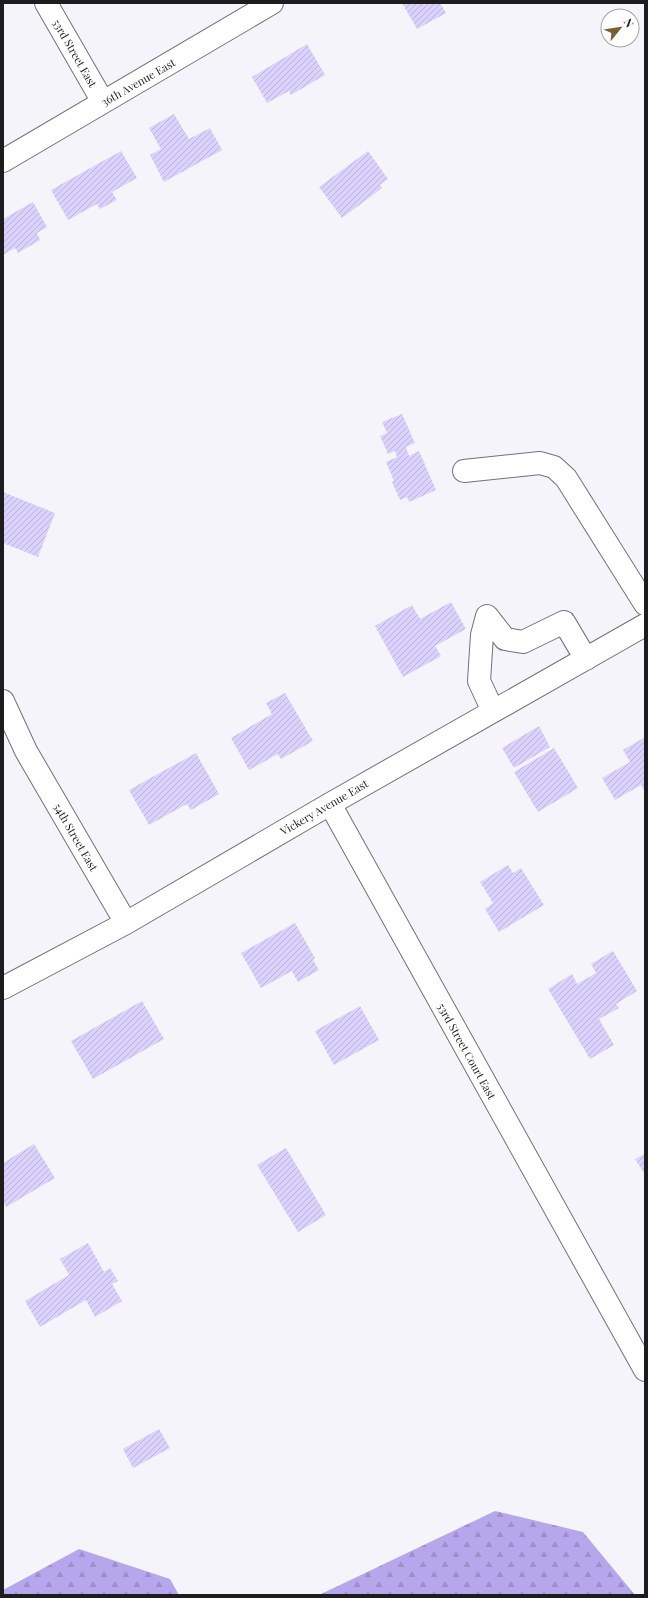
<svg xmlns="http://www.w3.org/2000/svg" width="648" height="1598" viewBox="0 0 648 1598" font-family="'Playfair Display',serif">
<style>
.forest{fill:url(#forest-firs)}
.building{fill:url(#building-hatch)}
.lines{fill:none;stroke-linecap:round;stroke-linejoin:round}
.minor-casing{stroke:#727176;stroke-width:24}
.minor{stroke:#fff;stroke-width:22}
.labels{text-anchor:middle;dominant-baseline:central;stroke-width:3;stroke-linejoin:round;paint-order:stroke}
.street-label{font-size:11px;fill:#1d1d1f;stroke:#fff}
</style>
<defs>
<pattern id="forest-firs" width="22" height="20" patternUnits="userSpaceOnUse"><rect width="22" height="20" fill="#b6a7ec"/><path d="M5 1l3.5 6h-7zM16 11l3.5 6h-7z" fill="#9c8fca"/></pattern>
<pattern id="building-hatch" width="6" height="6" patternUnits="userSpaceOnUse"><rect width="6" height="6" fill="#dad2fc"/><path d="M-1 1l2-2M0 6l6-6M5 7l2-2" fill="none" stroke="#bbb4d8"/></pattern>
</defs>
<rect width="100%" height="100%" fill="#f5f4fa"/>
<path class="forest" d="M495,1511l88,21 52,63h-316z
M79,1549l91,30 9,16h-176v-5z"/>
<path class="building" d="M402,3h38l6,10 -29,16z
M307,44l18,31 -34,20 -2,-4 -22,12 -15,-26z
M174,114l15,25 21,-11 12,22 -58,32 -14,-27 11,-6 -12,-21z
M121,151l16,27 -25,14 5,8 -17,9 -3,-5 -29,16 -17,-30z
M368,151l20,28 -8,6 2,3 -40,30 -23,-31z
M33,202l14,25 -10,6 3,7 -22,13 -3,-5 -12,7v-36z
M402,414l13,29 -9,4 3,9 10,-5 17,39 -27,12 -2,-5 -7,3 -8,-18 2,-1 -8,-19 11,-5 -2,-6 -7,3 -8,-18 7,-3 -5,-11z
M3,492l52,21 -17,44 -35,-14z
M451,602l15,27 -31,17 6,10 -38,21 -28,-51 37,-21 8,14z
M285,693l28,48 -32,18 -3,-5 -29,16 -18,-32 41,-24 -6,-11z
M539,726l11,21 -36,21 -12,-20z
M645,737v55l-4,-7 -26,15 -13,-22 28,-16 -7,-12z
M554,748l24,40 -40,24 -24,-40z
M196,753l23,41 -28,16 -4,-6 -38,21 -20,-35z
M508,865l5,8 8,-5 23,37 -45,27 -14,-23 8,-6 -13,-21z
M295,923l20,35 -2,2 6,10 -21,12 -6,-11 -31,17 -20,-35z
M613,951l24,40 -21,13 3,4 -20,11 15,26 -24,14 -42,-70 24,-15 5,10 19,-11 -5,-9z
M142,1001l22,38 -71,40 -22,-38z
M360,1006l19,34 -45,25 -19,-34z
M34,1144l21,34 -49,29 -3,-6v-38z
M286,1148l40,67 -28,17 -41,-67z
M645,1154v21l-10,-16z
M88,1243l16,29 6,-4 8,13 -6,3 10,17 -27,16 -9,-17 -46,27 -15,-26 44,-26 -9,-16z
M159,1429l11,19 -37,20 -10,-19z"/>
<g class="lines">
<defs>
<path id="minor" d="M46,3l57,99
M3,161l269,-158
M464,471l76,-8 14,4 12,11 79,126
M3,701l23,50 100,172
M493,711l-14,-30 3,-46 5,-19 18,23 18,3 41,-20 22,37
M330,804l315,566
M3,988l123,-65 204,-119 315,-179"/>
</defs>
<use href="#minor" class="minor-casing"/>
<use href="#minor" class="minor"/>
</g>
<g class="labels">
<g class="street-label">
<text transform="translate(75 53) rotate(60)">53rd Street East</text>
<text transform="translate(138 82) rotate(-30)">36th Avenue East</text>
<text transform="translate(324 807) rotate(-30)">Vickery Avenue East</text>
<text transform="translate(76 837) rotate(60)">54th Street East</text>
<text transform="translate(467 1051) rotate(61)">53rd Street Court East</text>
</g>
</g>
<rect width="648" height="1598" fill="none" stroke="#1d1d1f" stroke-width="8"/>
<g transform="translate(620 28) rotate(60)"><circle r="19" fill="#ffffff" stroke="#a5a5a5"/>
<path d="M0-3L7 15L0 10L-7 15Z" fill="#786031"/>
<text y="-6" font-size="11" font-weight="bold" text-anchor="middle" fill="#1d1d1f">N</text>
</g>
</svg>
